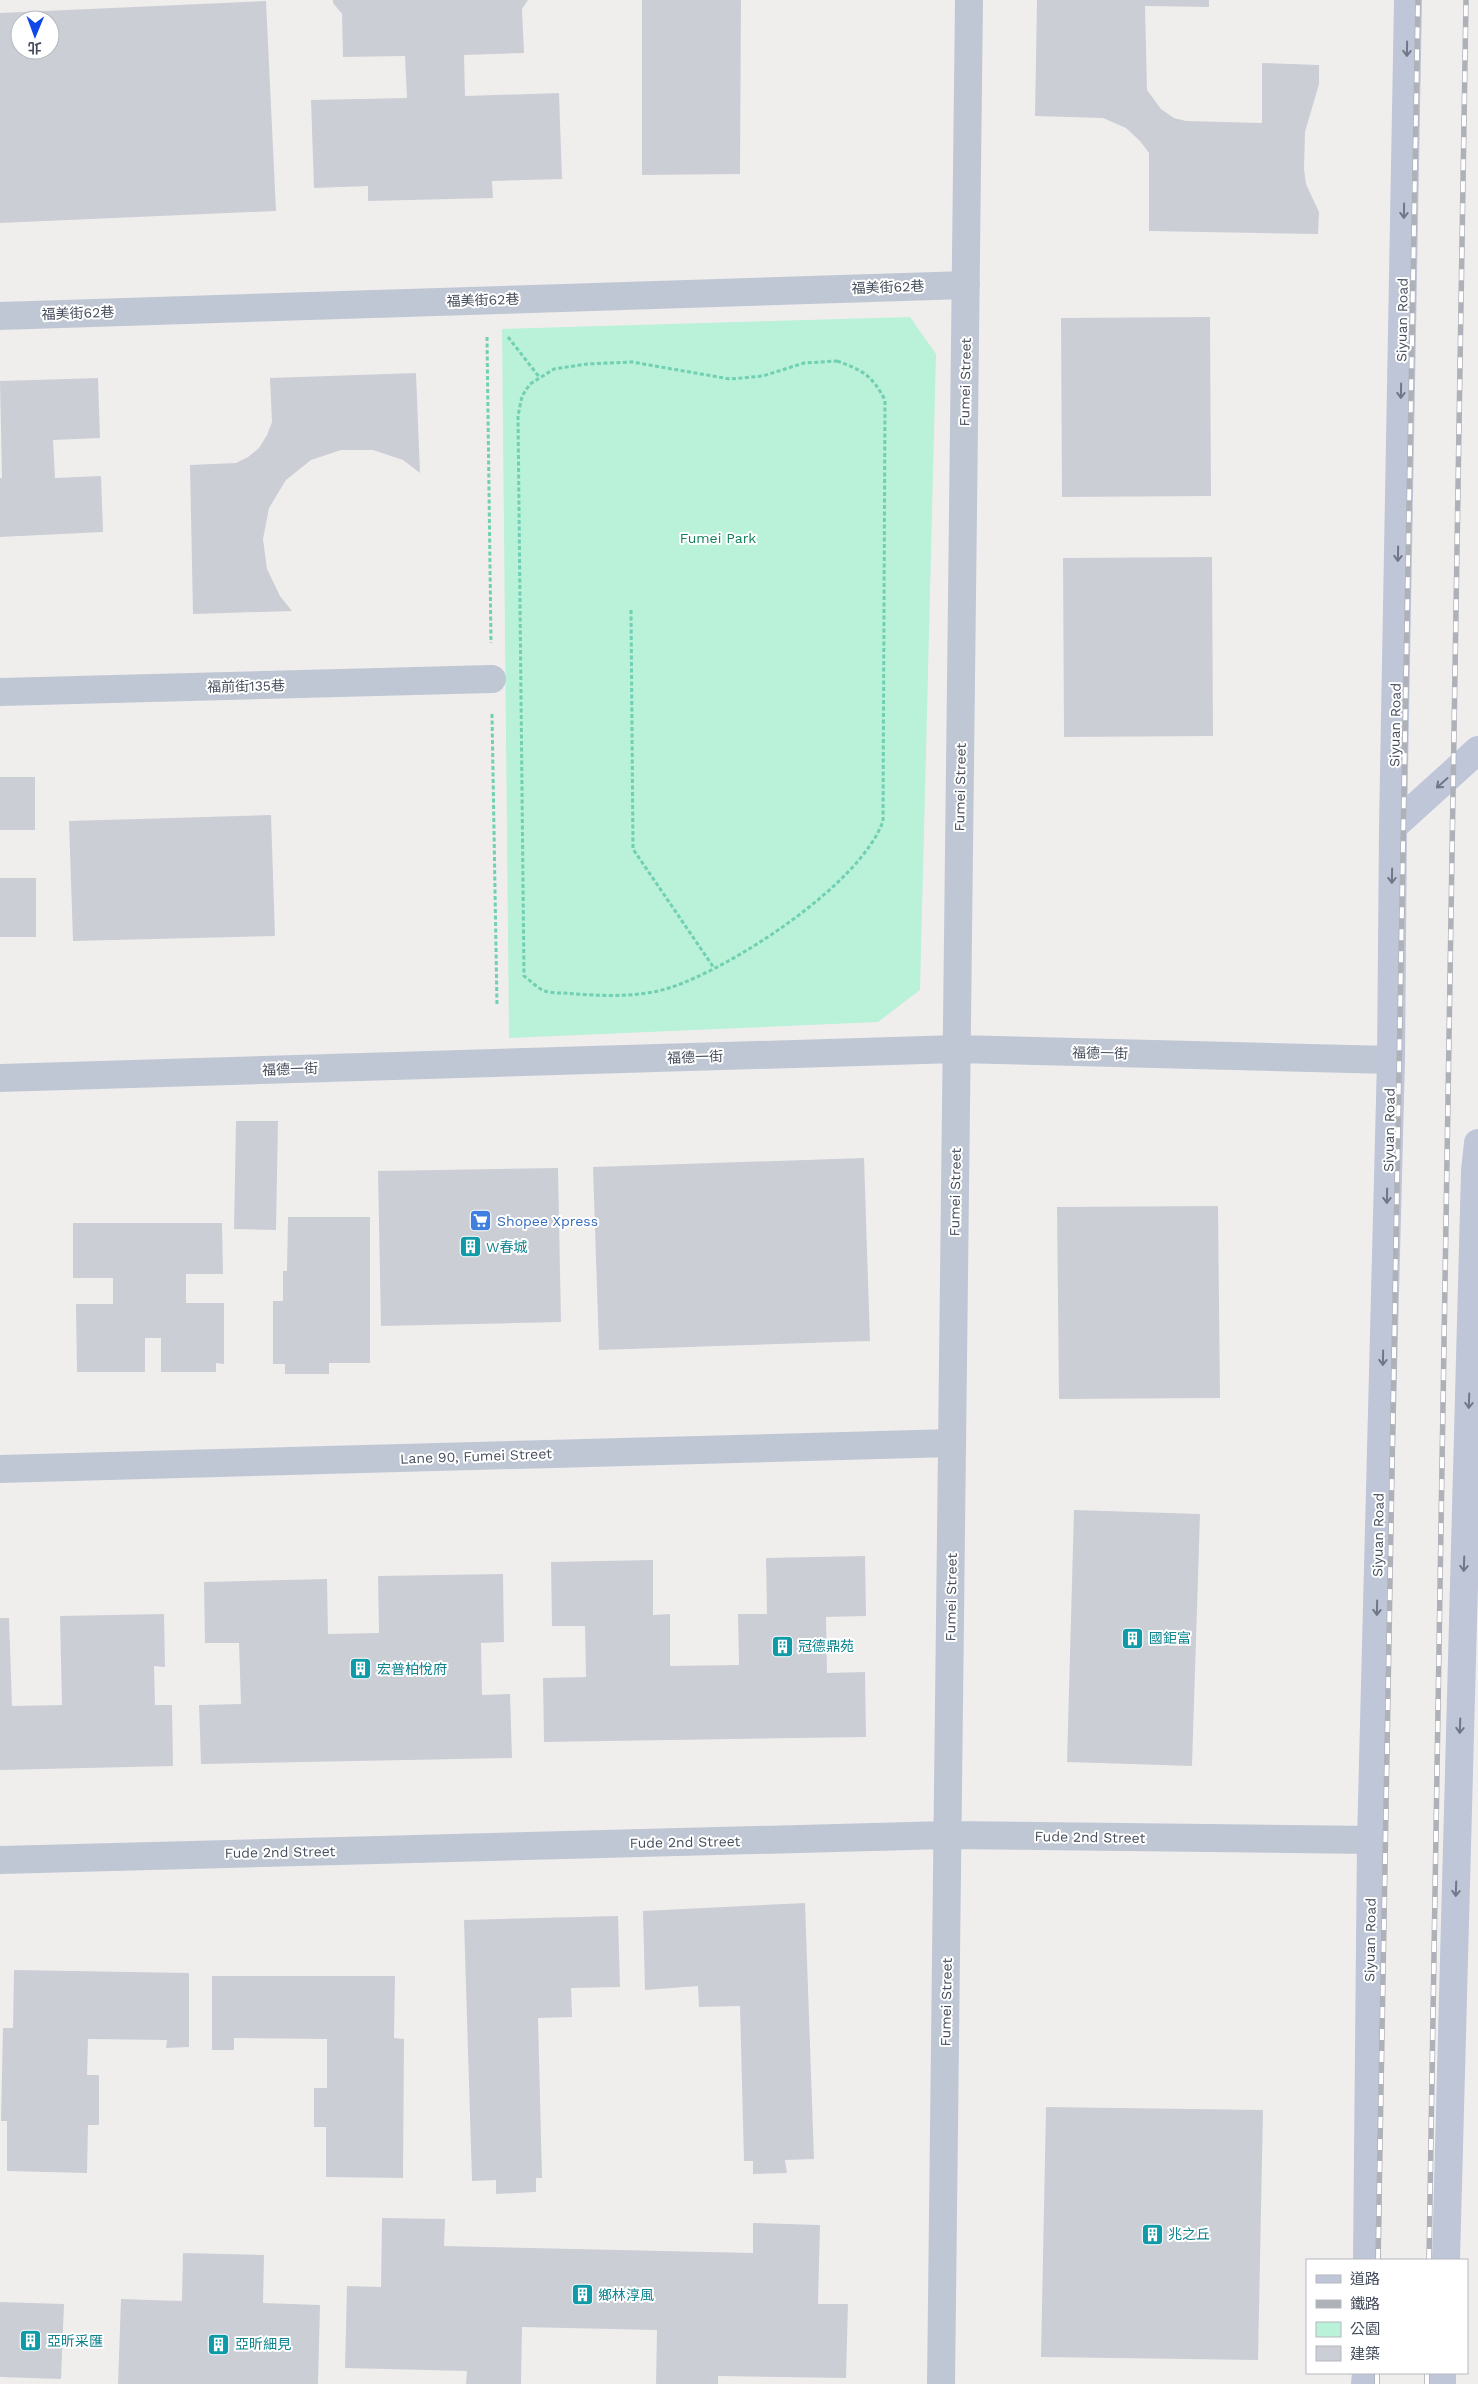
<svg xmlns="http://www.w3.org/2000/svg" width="1478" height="2384" viewBox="0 0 1478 2384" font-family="'Work Sans','Noto Sans TC',sans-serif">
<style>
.green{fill:#b9f1d9}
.building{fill:#ccced6;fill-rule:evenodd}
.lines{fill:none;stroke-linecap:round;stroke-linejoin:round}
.path{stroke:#70d0b2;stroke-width:3;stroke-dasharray:4 2.5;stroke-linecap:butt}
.minor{stroke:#c0c7d4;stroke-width:28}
.secondary{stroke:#bfc6d8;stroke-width:28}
.rail-casing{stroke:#afb1b8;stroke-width:5.5}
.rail{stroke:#fff;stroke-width:4;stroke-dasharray:11;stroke-linecap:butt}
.oneway{stroke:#707787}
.labels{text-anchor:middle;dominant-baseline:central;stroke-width:4;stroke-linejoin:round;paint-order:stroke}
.street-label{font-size:14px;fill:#454d5c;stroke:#fff}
.park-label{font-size:14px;fill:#12805d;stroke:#fff}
.shop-label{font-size:14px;fill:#366cbe;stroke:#fff;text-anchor:start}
.culture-label{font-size:14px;fill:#0d838f;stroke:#fff;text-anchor:start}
</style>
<rect width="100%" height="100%" fill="#f0eeed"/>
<path class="green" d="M910,317l26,37 -16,636 -42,32 -369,16 -7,-709z"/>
<path class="building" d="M333,0h195l-6,9 2,44 -60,2 1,41 94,-3 3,86 -70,2 1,17 -125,3v-15l-54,2 -3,-88 96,-2 -2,-42 -62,1 -1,-43 -9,-11z
M642,0h99l-1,174 -98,1z
M1037,0h172v7l-64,-1 2,84 14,19 13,9 12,3 76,2v-60l57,2v19l-14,48 -1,37 2,15 13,28 -1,22 -169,-3v-78l-9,-12 -14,-13 -23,-10 -68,-2z
M266,1l10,210 -276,12v-210zM20,20h30v30h-30z
M1210,317l1,179 -149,1 -1,-179z
M416,373l4,100 -17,-13 -30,-10h-32l-30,10 -25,20 -17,28 -6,31 4,30 13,27 12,15 -99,3 -3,-149 46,-2 12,-6 11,-9 8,-13 5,-13 -2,-44z
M98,378l2,60 -47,2 2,38 46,-2 2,56 -103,5v-59h2l-2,-97z
M1212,557l1,179 -149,1 -1,-179z
M0,777h35v53h-35z
M271,815l4,121 -202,5 -4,-120z
M0,878h36v59h-36z
M236,1121h42l-2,109 -42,-1z
M864,1158l6,183 -271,9 -6,-183z
M558,1168l3,154 -180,4 -3,-155z
M1218,1206l2,192 -161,1 -2,-192z
M288,1217h82v146h-41v11h-44v-10h-12v-63h10v-30h4z
M73,1223h149l1,51h-37v29h38v61l-8,-1v9h-55v-34h-16v34h-68l-1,-68h37v-26h-40z
M1074,1510l126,4 -8,252 -125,-4z
M865,1556l1,60 -40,1 1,56 38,-1 1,65 -322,5 -1,-64 43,-1 -1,-51h-33l-1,-64 102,-2v55l17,-1v52l69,-1 -1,-51h29l-1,-56z
M503,1574l1,68 -23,1 1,52 28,-1 2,64 -311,6 -2,-59 42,-1 -2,-61h-34l-1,-61 123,-3 1,55 51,-1 -1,-57z
M164,1614l1,53 -11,-1 1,39h17l1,61 -173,4v-152h9l3,88 50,-1 -2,-89z
M805,1903l9,256 -29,1 2,13 -34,1v-13h-9l-4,-155 -41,1 -1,-21 -53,4 -2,-79z
M618,1916l2,71 -49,1 1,29 -34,1 4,160h-6v14l-40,2v-14l-24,1 -8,-261z
M14,1970l175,3v74l-23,1 1,-8 -79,-1 -1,36h12v50h-11l-1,48 -80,-2v-50h-6l2,-93h10z
M212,1976h183l-1,62 10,1 -1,139 -77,-1v-50h-12v-39h13v-49l-93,-1v12h-22z
M1046,2107l217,3 -5,250 -217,-3z
M382,2218l63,1 -1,27 309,7v-30l67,2 -2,79h30l-2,74 -128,-2v8h-62l1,-54 -135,-3 -1,57h-55l1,-13 -122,-3 2,-82 34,1z
M183,2253l81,2 -1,48 57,2 -2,79h-200l3,-85 61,2z
M0,2302l64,2 -3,75 -61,-2z"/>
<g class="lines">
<path class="path" d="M487,337l4,306
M508,337l32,41
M837,361c25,9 35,14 48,39l-2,421c-22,63 -151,147 -214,167 -31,10 -72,8 -105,5 -5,0 -13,0 -19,-2 -7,-2 -15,-11 -21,-15l-6,-560 4,-20 8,-12 24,-15 33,-5 45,-2 98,17 33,-3 41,-13z
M631,610l2,239 81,119
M492,714l5,292"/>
<path class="minor" d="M0,316l966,-31
M0,692l492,-13
M0,1078l957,-29 434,11
M0,1469l952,-26
M0,1860l948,-25 423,5
M941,2384l28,-2384"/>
<path class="secondary" d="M1393,827l85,-77
M1367,2260l4,-420 20,-780 2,-233 15,-827
M1446,2260l29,-1089 3,-28
M1365,2384l1,-11
M1442,2384v-11"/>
<defs>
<path id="rail" d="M1378,2260l40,-2260
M1429,2260l37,-2260
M1377,2384v-11
M1427,2384v-11"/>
</defs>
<use href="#rail" class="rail-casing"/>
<use href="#rail" class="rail"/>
</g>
<defs><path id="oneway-shaft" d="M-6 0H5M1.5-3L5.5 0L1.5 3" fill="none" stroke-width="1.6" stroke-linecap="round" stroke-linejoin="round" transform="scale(1.25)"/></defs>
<g class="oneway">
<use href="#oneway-shaft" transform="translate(1407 49) rotate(91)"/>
<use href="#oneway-shaft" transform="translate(1404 211) rotate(91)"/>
<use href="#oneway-shaft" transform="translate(1401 391) rotate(91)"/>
<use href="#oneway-shaft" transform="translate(1398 554) rotate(91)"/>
<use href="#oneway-shaft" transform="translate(1442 783) rotate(138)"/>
<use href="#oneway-shaft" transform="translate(1392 876) rotate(91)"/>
<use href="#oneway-shaft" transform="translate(1387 1196) rotate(91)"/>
<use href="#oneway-shaft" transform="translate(1383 1358) rotate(91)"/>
<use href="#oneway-shaft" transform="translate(1469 1401) rotate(92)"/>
<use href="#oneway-shaft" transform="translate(1464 1564) rotate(92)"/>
<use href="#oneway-shaft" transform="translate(1377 1608) rotate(91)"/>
<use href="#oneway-shaft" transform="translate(1460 1726) rotate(92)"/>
<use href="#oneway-shaft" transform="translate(1456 1889) rotate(92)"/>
</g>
<defs>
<symbol id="supermarket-square" viewBox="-11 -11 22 22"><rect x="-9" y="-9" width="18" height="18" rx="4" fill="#3f7fe0" stroke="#fff"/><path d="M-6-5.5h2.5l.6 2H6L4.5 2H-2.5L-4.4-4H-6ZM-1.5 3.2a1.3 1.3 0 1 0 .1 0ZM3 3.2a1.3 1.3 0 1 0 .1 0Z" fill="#fff"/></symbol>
<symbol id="building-square" viewBox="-11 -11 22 22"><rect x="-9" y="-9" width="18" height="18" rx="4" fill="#0f9aa8" stroke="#fff"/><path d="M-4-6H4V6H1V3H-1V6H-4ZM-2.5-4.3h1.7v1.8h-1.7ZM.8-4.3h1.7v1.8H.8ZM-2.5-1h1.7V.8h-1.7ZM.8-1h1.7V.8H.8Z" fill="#fff"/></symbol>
</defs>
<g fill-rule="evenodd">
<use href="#supermarket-square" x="468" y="1208" width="25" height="25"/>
<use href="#building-square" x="458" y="1234" width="25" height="25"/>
<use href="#building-square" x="1120" y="1626" width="25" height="25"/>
<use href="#building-square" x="770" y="1634" width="25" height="25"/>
<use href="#building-square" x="348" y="1656" width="25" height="25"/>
<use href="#building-square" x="1140" y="2222" width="25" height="25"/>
<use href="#building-square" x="570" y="2282" width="25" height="25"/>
<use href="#building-square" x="18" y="2328" width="25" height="25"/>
<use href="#building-square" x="206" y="2332" width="25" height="25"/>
</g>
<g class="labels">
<g class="street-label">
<text transform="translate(888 287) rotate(-2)">福美街62巷</text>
<text transform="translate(483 300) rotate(-2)">福美街62巷</text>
<text transform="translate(78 313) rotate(-2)">福美街62巷</text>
<text transform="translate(1402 320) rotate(-89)">Siyuan Road</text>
<text transform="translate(965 382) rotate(-89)">Fumei Street</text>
<text transform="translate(246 686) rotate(-1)">福前街135巷</text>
<text transform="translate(1395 725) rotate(-89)">Siyuan Road</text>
<text transform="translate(960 787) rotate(-89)">Fumei Street</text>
<text transform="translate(1100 1053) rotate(1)">福德一街</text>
<text transform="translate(695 1057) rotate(-2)">福德一街</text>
<text transform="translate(290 1069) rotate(-2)">福德一街</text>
<text transform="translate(1389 1130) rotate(-89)">Siyuan Road</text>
<text transform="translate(955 1192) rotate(-89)">Fumei Street</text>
<text transform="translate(476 1456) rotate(-2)">Lane 90, Fumei Street</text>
<text transform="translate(1378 1535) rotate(-89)">Siyuan Road</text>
<text transform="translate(951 1597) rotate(-89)">Fumei Street</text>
<text transform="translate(1090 1837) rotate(1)">Fude 2nd Street</text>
<text transform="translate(685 1842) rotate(-1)">Fude 2nd Street</text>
<text transform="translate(280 1852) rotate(-1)">Fude 2nd Street</text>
<text transform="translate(1370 1940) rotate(-89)">Siyuan Road</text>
<text transform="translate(946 2002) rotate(-89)">Fumei Street</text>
</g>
<g class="park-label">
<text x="718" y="538">Fumei Park</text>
</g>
<g class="shop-label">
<text x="497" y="1221">Shopee Xpress</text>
</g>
<g class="culture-label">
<text x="486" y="1247">W春城</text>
<text x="1149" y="1638">國鉅富</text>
<text x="798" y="1646">冠德鼎苑</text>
<text x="377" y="1669">宏普柏悅府</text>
<text x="1168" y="2234">兆之丘</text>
<text x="598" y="2295">鄉林淳風</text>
<text x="47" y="2341">亞昕采匯</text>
<text x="235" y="2344">亞昕細見</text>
</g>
</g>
<rect x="1306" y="2259" width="162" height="115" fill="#ffffff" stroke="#b5b8be"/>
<rect x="1316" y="2275" width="25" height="8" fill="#bfc6d8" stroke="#b5b8be"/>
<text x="1350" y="2284" font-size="15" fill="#454d5c">道路</text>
<rect x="1316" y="2300" width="25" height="8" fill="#afb1b8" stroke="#b5b8be"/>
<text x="1350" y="2309" font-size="15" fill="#454d5c">鐵路</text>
<rect x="1316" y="2322" width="25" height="15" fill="#b9f1d9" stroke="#b5b8be"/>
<text x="1350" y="2334" font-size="15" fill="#454d5c">公園</text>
<rect x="1316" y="2346" width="25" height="15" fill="#ccced6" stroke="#b5b8be"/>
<text x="1350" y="2359" font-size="15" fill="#454d5c">建築</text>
<g transform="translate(35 35) rotate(181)"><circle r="24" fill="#ffffff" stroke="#b5b8be"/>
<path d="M0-4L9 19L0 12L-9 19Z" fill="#1047e7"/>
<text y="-8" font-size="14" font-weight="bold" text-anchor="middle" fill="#454d5c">北</text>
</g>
</svg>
